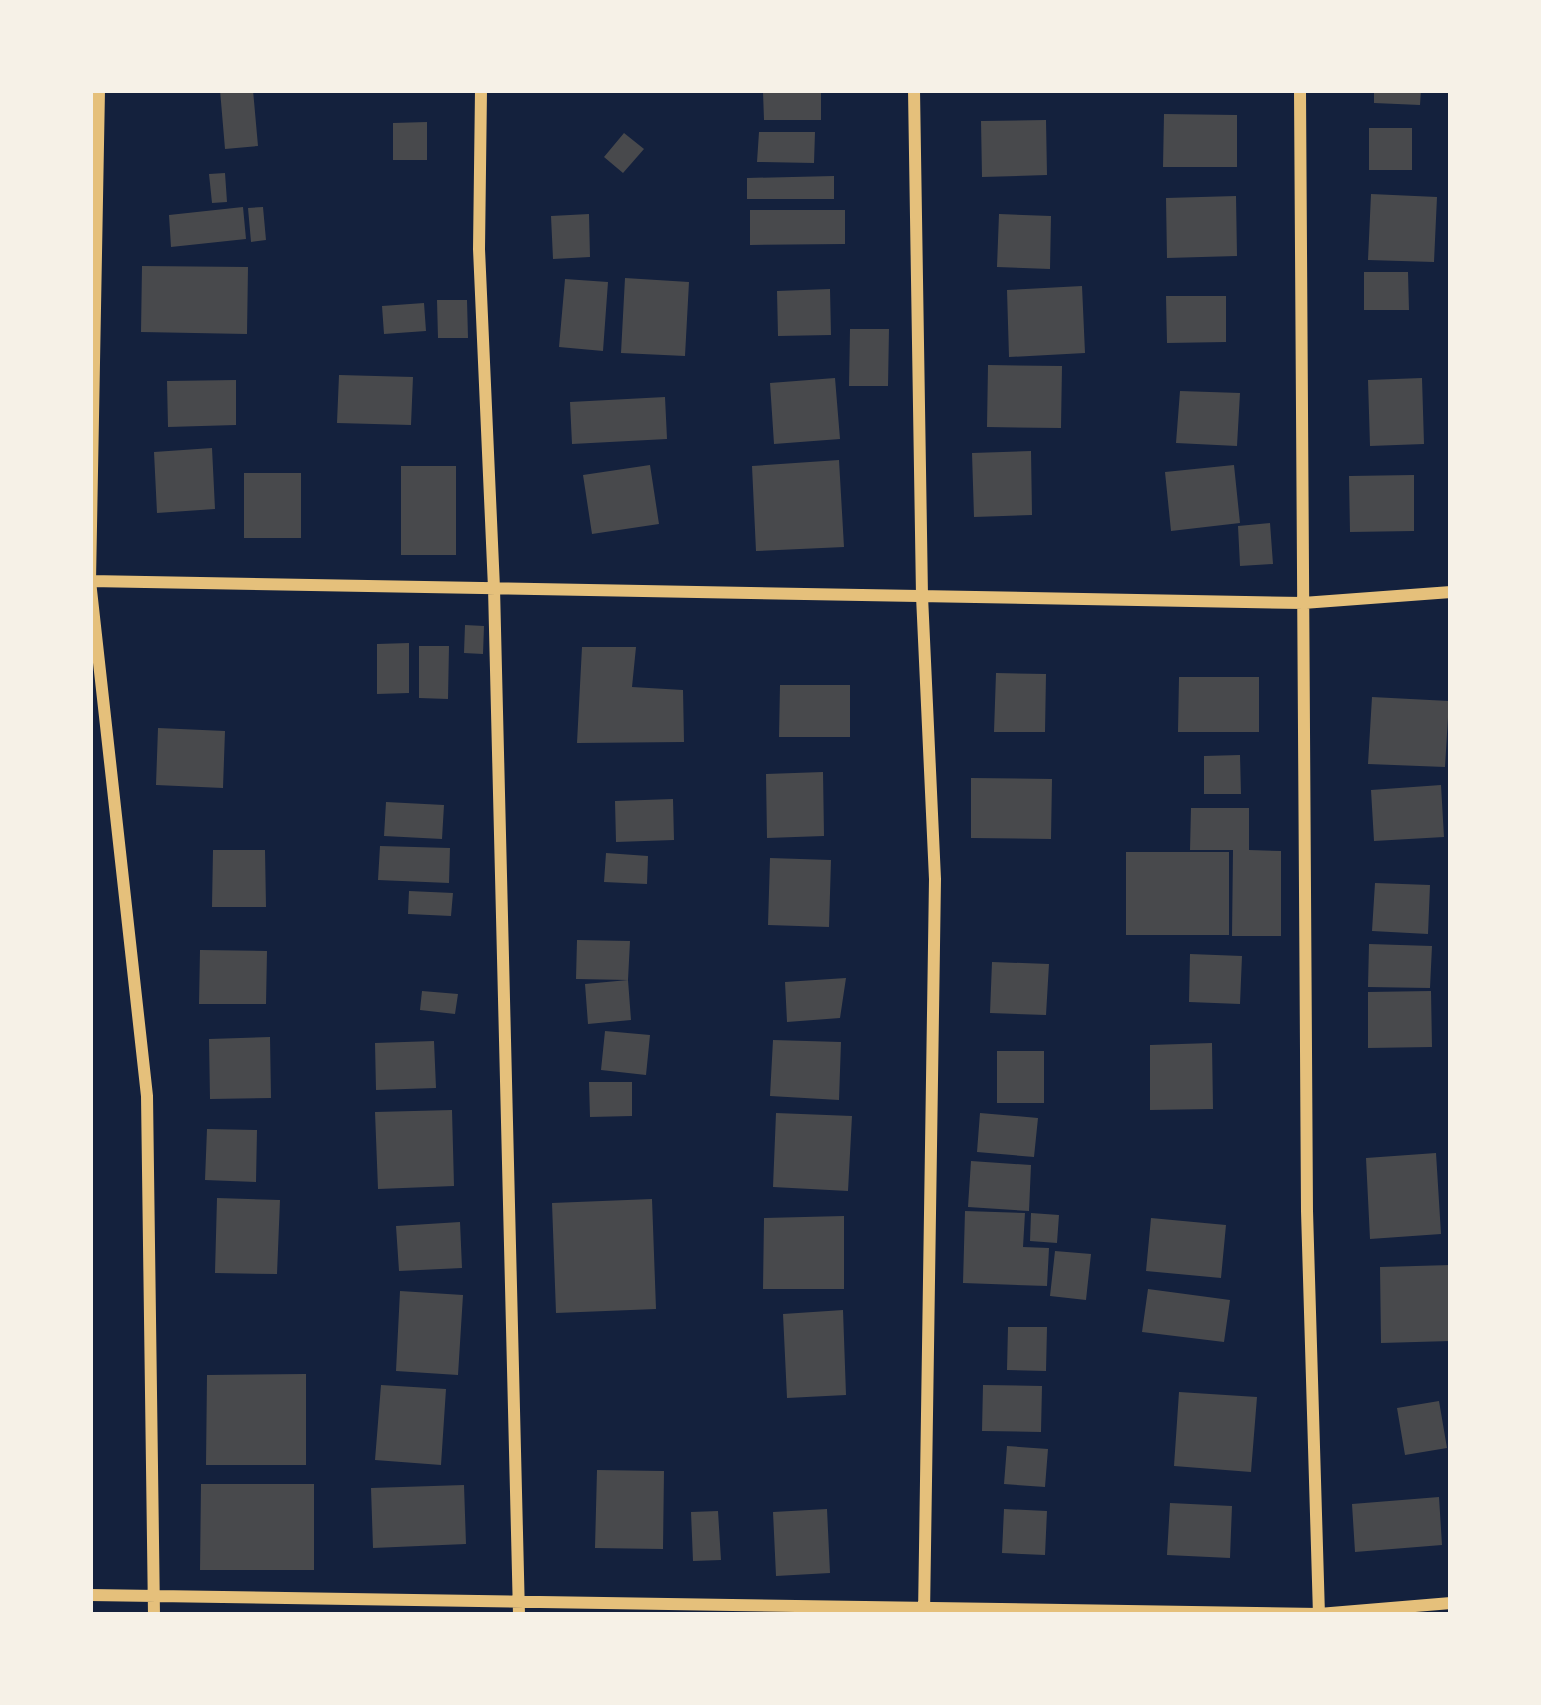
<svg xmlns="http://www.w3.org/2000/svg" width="1541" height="1705" viewBox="0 0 1541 1705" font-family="'PT Sans',sans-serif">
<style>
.building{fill:#48494c}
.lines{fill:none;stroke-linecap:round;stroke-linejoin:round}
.minor{stroke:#e5c07b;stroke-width:12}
</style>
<rect width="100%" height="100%" fill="#14213d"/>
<path class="building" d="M220,90h33l5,56 -33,3z
M1374,90h47l-1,15 -46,-2z
M821,91v29h-57l-1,-28z
M1164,114l73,1v52h-74z
M1046,120l1,55 -65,2 -1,-56z
M427,122v38h-34v-37z
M1369,128h43v42h-43z
M759,132h56l-1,31 -57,-1z
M624,133l20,16 -21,24 -19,-16z
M225,173l2,29 -15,1 -3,-29z
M834,176v23h-87v-21z
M1371,194l66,3 -3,65 -66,-2z
M1236,196l1,60 -70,2 -1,-60z
M243,207l3,32 -75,8 -2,-32z
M263,207l3,33 -15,2 -3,-34z
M750,210h95v34l-95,1z
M589,214l1,43 -37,2 -2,-43z
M999,214l52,2 -1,53 -53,-2z
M142,266l106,1 -1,67 -106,-2z
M1364,272h44l1,38h-45z
M625,278l64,4 -4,74 -64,-3z
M565,279l43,3 -5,69 -44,-4z
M1082,286l3,67 -76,4 -2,-67z
M830,289l1,46 -53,1 -1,-45z
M1166,296h60v46l-59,1z
M437,300h30l1,38h-30z
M424,303l2,28 -42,3 -2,-28z
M850,329h39l-1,57h-39z
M988,365l74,1 -1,62 -74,-1z
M339,375l74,2 -2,48 -74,-2z
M835,378l5,61 -66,5 -4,-61z
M1422,378l2,66 -54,2 -2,-66z
M236,380v45l-68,2 -1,-46z
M1180,391l60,2 -3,53 -61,-3z
M665,397l2,42 -95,5 -2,-42z
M212,448l3,61 -58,4 -3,-61z
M1031,451l1,64 -58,2 -2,-64z
M839,460l5,87 -88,4 -4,-85z
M650,465l9,59 -67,10 -9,-59z
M1234,465l6,58 -69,8 -6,-59z
M401,466h55v89h-55z
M244,473h57v65h-57z
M1414,475v56l-64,1 -1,-56z
M1270,523l3,41 -33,2 -2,-40z
M465,625l19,1 -1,28 -19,-1z
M409,643v50l-32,1v-50z
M419,646h30l-1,53 -29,-1z
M582,647h54l-4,40 51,3 1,52 -107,1z
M996,673l50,1 -1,58h-51z
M1179,677h80v55h-81z
M780,685h70v52h-71z
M1372,697l77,4 -4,66 -77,-3z
M158,728l67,3 -2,57 -67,-3z
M1240,755l1,39h-37v-38z
M823,772l1,64 -57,2 -1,-64z
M971,778l81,1 -1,60 -80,-1z
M1441,785l3,52 -70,4 -3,-51z
M673,799l1,41 -58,2 -1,-41z
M386,802l58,3 -2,34 -58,-3z
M1191,808h58v42l32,1v85h-49l1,-86h-43z
M380,846l70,2 -1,35 -71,-3z
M213,850h52l1,57h-54z
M1126,852h103v83h-103z
M606,853l42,3 -1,28 -43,-2z
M770,858l61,2 -2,67 -61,-2z
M1375,883l55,2 -2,49 -56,-3z
M409,891l44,2 -2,23 -43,-2z
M577,940l53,1 -2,39 -52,-1z
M1369,944l63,2 -2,42 -62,-1z
M200,950l67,1 -1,53h-67z
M1190,954l52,2 -2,48 -51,-2z
M992,962l57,2 -3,51 -56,-2z
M846,978l-6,40 -53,4 -2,-40z
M628,980l3,40 -43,4 -3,-40z
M422,991l36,3 -3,20 -35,-4z
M1431,991l1,56 -64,1v-56z
M605,1031l45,4 -4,40 -45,-5z
M270,1037l1,61 -61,1 -1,-60z
M773,1040l68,2 -2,58 -69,-4z
M434,1041l2,47 -60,2 -1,-47z
M1212,1043l1,66 -63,1v-65z
M997,1051h47v52h-47z
M589,1082h43v34l-42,1z
M452,1110l2,76 -76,3 -3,-77z
M776,1113l76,3 -4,75 -75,-4z
M980,1113l58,5 -4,39 -57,-5z
M207,1129l50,1 -1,52 -51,-2z
M1436,1153l5,81 -71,5 -4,-81z
M971,1161l60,4 -2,46 -61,-4z
M217,1198l63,2 -3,74 -62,-1z
M652,1199l4,110 -100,4 -4,-110z
M965,1211l60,2 -2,34 26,1 -2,38 -84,-3z
M1031,1213l28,2 -2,28 -27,-2z
M844,1216v73h-81l1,-71z
M1151,1218l75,7 -5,53 -75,-7z
M460,1222l2,46 -63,3 -3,-45z
M1055,1251l36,3 -5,46 -36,-4z
M1451,1265v76l-70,2 -1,-76z
M1148,1289l82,11 -6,42 -82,-10z
M400,1291l63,4 -5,80 -62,-4z
M843,1310l3,85 -59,3 -4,-84z
M1008,1327h39l-1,44 -39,-1z
M306,1374v91h-100l1,-90z
M381,1385l65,4 -5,76 -66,-5z
M983,1385l59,1 -1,46 -59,-1z
M1179,1392l78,5 -6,75 -77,-6z
M1439,1401l8,47 -42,7 -8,-47z
M1007,1446l41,3 -3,38 -41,-3z
M597,1470l67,1 -1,78 -68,-1z
M201,1484h113v86h-114z
M464,1485l2,59 -93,4 -2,-60z
M1439,1497l3,48 -87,7 -3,-48z
M1170,1503l62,3 -2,52 -63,-3z
M827,1509l3,64 -54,3 -3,-64z
M1004,1509l43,2 -2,44 -43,-2z
M718,1511l3,49 -28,1 -2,-49z"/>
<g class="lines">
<path class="minor" d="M99,90l-9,491 57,515 7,519
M481,90l-2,159 15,339 25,1027
M914,90l8,506 13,283 -11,736
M1300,90l7,1121 12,404
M90,581l1213,22 148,-11
M90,1595l1229,19 132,-11"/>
</g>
<rect width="1541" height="1705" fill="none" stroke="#f6f1e7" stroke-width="186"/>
</svg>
